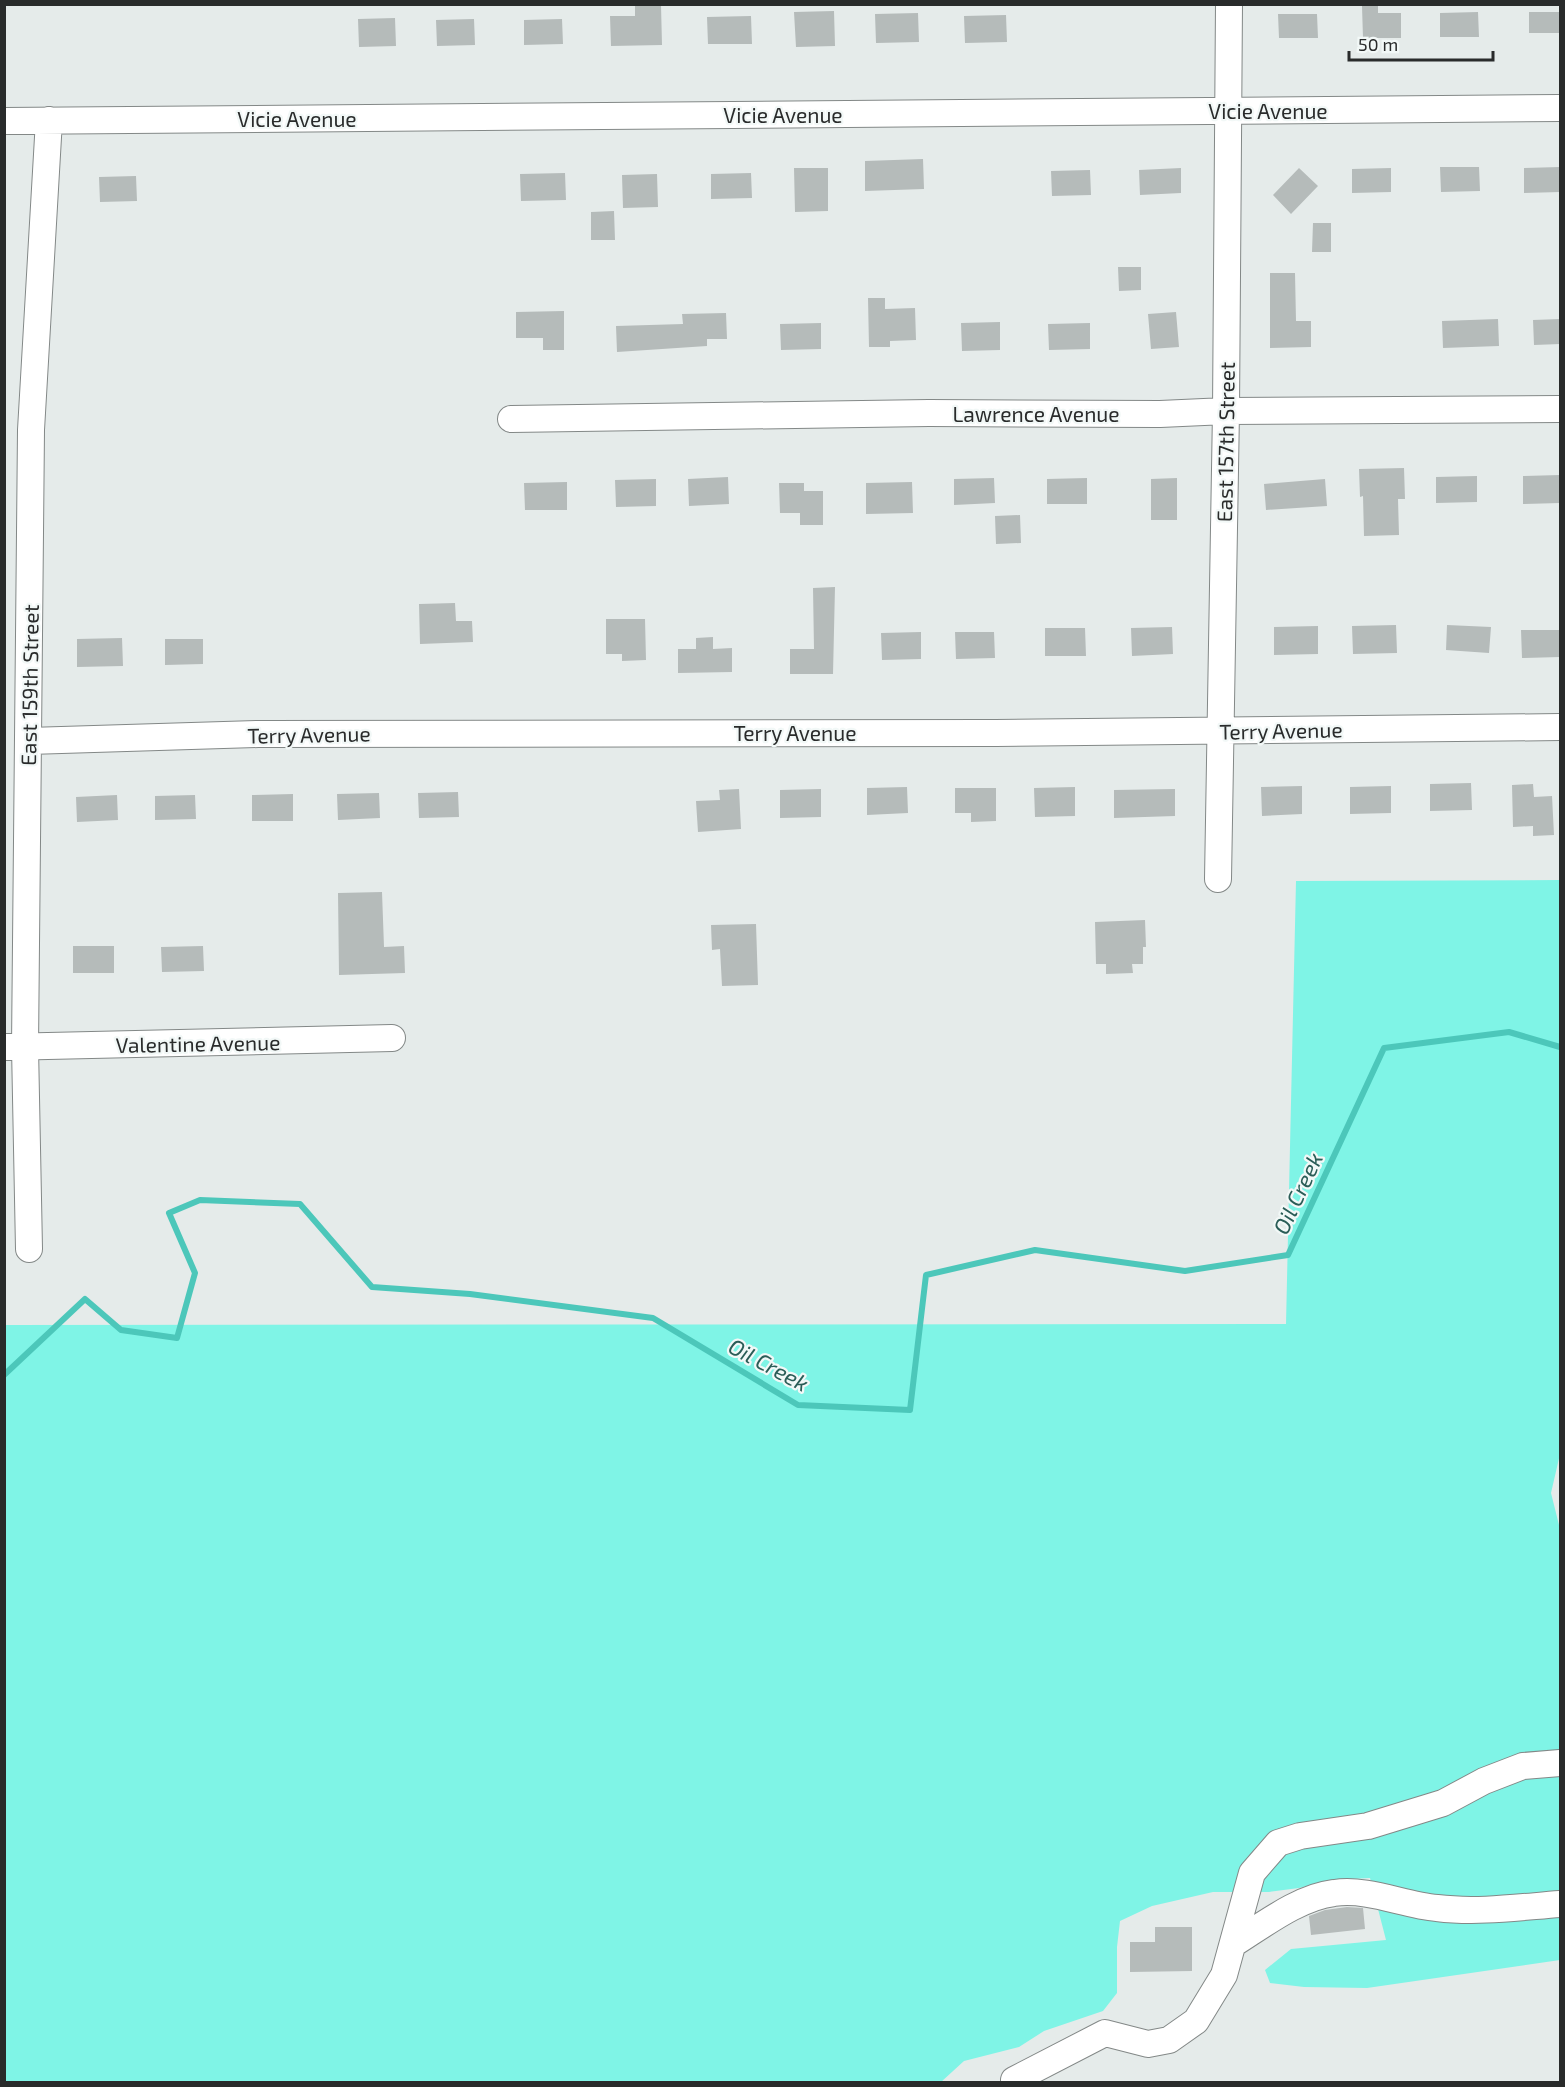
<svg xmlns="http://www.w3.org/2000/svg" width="1565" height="2087" viewBox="0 0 1565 2087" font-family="'Exo 2',sans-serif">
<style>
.green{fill:#7ff4e6}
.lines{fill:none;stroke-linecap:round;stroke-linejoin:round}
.stream{stroke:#4cc7ba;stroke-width:6}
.building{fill:#b5bbba}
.minor-casing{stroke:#838887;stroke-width:28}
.minor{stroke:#fff;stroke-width:26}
.labels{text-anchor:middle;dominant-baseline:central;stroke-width:4.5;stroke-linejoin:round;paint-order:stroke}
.street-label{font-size:21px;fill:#292b2b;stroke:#f2f8f7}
.water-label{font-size:22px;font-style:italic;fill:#2a5d57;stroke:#f2f8f7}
</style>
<rect width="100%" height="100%" fill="#e5ebea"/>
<path class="green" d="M1560,880v574l-9,39 9,36v431l-193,28 -63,-1 -34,-4 -5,-13 26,-21 95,-9 -16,-62 -39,2 -32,8 -30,4h-56l-61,14 -32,15 -3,26v46l-14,18 -59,20 -25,16 -55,14 -23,21h-936l-1,-757 1282,-1 10,-443z"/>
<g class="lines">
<path class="stream" d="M4,1375l81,-76 36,31 56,8 18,-65 -26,-60 31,-13 100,4 72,83 98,7 183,24 145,87 112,5 16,-135 109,-25 150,21 103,-16 96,-207 125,-16 51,15"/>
</g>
<path class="building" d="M661,5l1,40 -51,1 -1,-30h25v-10z
M1362,6h16v7h23v25h-38z
M834,11l1,35 -39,1 -2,-35z
M1478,12l1,25h-39v-24z
M1529,12h31v21h-31z
M918,13l1,29 -43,1 -1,-29z
M1278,14h39l1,24h-39z
M1006,15l1,27 -42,1 -1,-27z
M751,16l1,28h-44l-1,-27z
M395,18l1,28 -37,1 -1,-28z
M474,19l1,26 -38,1 -1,-26z
M562,19l1,25 -39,1v-25z
M923,159l1,30 -59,2v-30z
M1440,167h39l1,24 -39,1z
M1560,167v25l-36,1v-25z
M794,168h34v43l-33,1z
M1181,168v25l-41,2 -1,-25z
M1299,168l19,18 -27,28 -18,-19z
M1391,168v24l-39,1v-24z
M1090,170l1,25 -39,1 -1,-25z
M565,173l1,27 -45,1 -1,-27z
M751,173l1,25 -41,1v-25z
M657,174l1,33 -35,1 -1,-33z
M136,176l1,25 -37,1 -1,-25z
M614,211l1,29h-24v-28z
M1313,223h18v29h-19z
M1118,267h23v23l-22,1z
M1270,273h25l1,48h15v26l-41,1z
M868,298h17v11l30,-1 1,32 -26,1v6h-21z
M564,311v39h-21v-12h-27v-26z
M1176,312l3,35 -28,2 -3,-35z
M726,313l1,26h-20v7l-90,6 -1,-26 67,-2 -1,-10z
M1498,319l1,27 -56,2 -1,-27z
M1560,319v25l-26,1 -1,-25z
M1000,322v28l-38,1 -1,-28z
M821,323v26l-40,1 -1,-26z
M1090,323v26l-41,1 -1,-26z
M1404,468l1,31h-7l1,36 -35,1 -1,-40 -3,1 -1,-28z
M1560,475v28l-37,1v-28z
M1477,476v26l-41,1v-26z
M728,477l1,27 -40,2 -1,-27z
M994,478l1,25 -41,2v-26z
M1087,478v26h-40v-25z
M1177,478v42h-26v-41z
M656,479v27l-40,1 -1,-27z
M1325,479l2,27 -61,4 -2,-26z
M567,482v28h-42l-1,-27z
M912,482l1,31 -47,1v-31z
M779,483h25v8h19v34h-23v-12h-20z
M1020,515l1,28 -25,1 -1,-28z
M835,587l-2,87h-43v-25h24l-1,-61z
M455,603l1,18h16l1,21 -53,2 -1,-40z
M606,619h39l1,41 -24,1v-7h-16z
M1396,625l1,28 -44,1 -1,-28z
M1447,625l44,2 -2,26 -43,-3z
M1318,626v28l-44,1v-28z
M1172,627l1,27 -41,2 -1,-28z
M1045,628h40l1,28h-41z
M1521,630h39v27l-38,1z
M921,632v27l-39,1 -1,-27z
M955,632h39l1,26 -39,1z
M713,637v12l19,-1v24l-54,1v-24h18v-11z
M122,638l1,28 -46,1v-28z
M165,639h38v25l-38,1z
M1471,783l1,27 -42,1v-27z
M1533,784l1,13 18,-1 2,39 -21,1v-10l-20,1 -1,-42z
M1302,786v28l-40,2 -1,-29z
M1391,786v27l-41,1v-27z
M907,787l1,26 -41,2v-27z
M1075,787v29l-40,1 -1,-29z
M955,788h41v33l-25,1v-9h-16z
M739,789l2,40 -43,3 -2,-31 24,-1 -1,-10z
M821,789v28l-41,1v-28z
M1175,789v27l-61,2v-28z
M458,792l1,25 -40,1 -1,-25z
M379,793l1,25 -42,2 -1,-26z
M293,794v27h-41v-26z
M117,795l1,25 -41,2 -1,-25z
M195,795l1,24 -41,1v-24z
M382,892l2,55 20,-1 1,27 -66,2 -1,-82z
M1145,920l1,27h-3v17h-11l1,9 -27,1v-10h-10l-1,-42z
M756,924l2,61 -36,1 -2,-37 -8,1 -1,-25z
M73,946h41v27h-41z
M203,946l1,25 -42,1 -1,-25z
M1347,1907l16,1 2,21 -54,6 -2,-19 16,-6z
M1155,1927h37v44l-62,1v-30h25z"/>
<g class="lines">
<defs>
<path id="minor" d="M4,121l1556,-13
M511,419l418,-6 231,1 66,-3 334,-2
M29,741l229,-7 738,-1 564,-6
M1218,879l8,-468 3,-407
M4,1047l388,-9
M29,1249l-4,-202 6,-617 18,-310
M1233,1944c29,-18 66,-47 101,-51 35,-5 69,12 103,15 41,5 83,-1 123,-4
M1015,2082l-1,-2 91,-47 43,11 21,-4 27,-19 28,-46 28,-102 26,-30 22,-7 68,-10 75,-23 41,-22 39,-15 37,-3"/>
</defs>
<use href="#minor" class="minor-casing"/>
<use href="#minor" class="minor"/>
</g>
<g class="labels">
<g class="street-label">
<text x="1268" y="110">Vicie Avenue</text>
<text x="783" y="114">Vicie Avenue</text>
<text x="297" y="118">Vicie Avenue</text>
<text x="1036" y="413">Lawrence Avenue</text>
<text transform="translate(1225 442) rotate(-89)">East 157th Street</text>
<text transform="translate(29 685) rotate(-89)">East 159th Street</text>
<text transform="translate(1281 730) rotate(-1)">Terry Avenue</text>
<text x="795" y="732">Terry Avenue</text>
<text transform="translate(309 734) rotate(-1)">Terry Avenue</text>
<text transform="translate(198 1043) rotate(-1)">Valentine Avenue</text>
</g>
<g class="water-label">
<text transform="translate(1297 1193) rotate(-65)">Oil Creek</text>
<text transform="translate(769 1364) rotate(28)">Oil Creek</text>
</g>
</g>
<rect width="1565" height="2087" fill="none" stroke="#292b2b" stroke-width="12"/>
<path d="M1349 51v9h144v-9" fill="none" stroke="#292b2b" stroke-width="3"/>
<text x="1358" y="51" font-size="18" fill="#292b2b" stroke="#f2f8f7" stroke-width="4.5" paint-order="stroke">50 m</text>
</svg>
